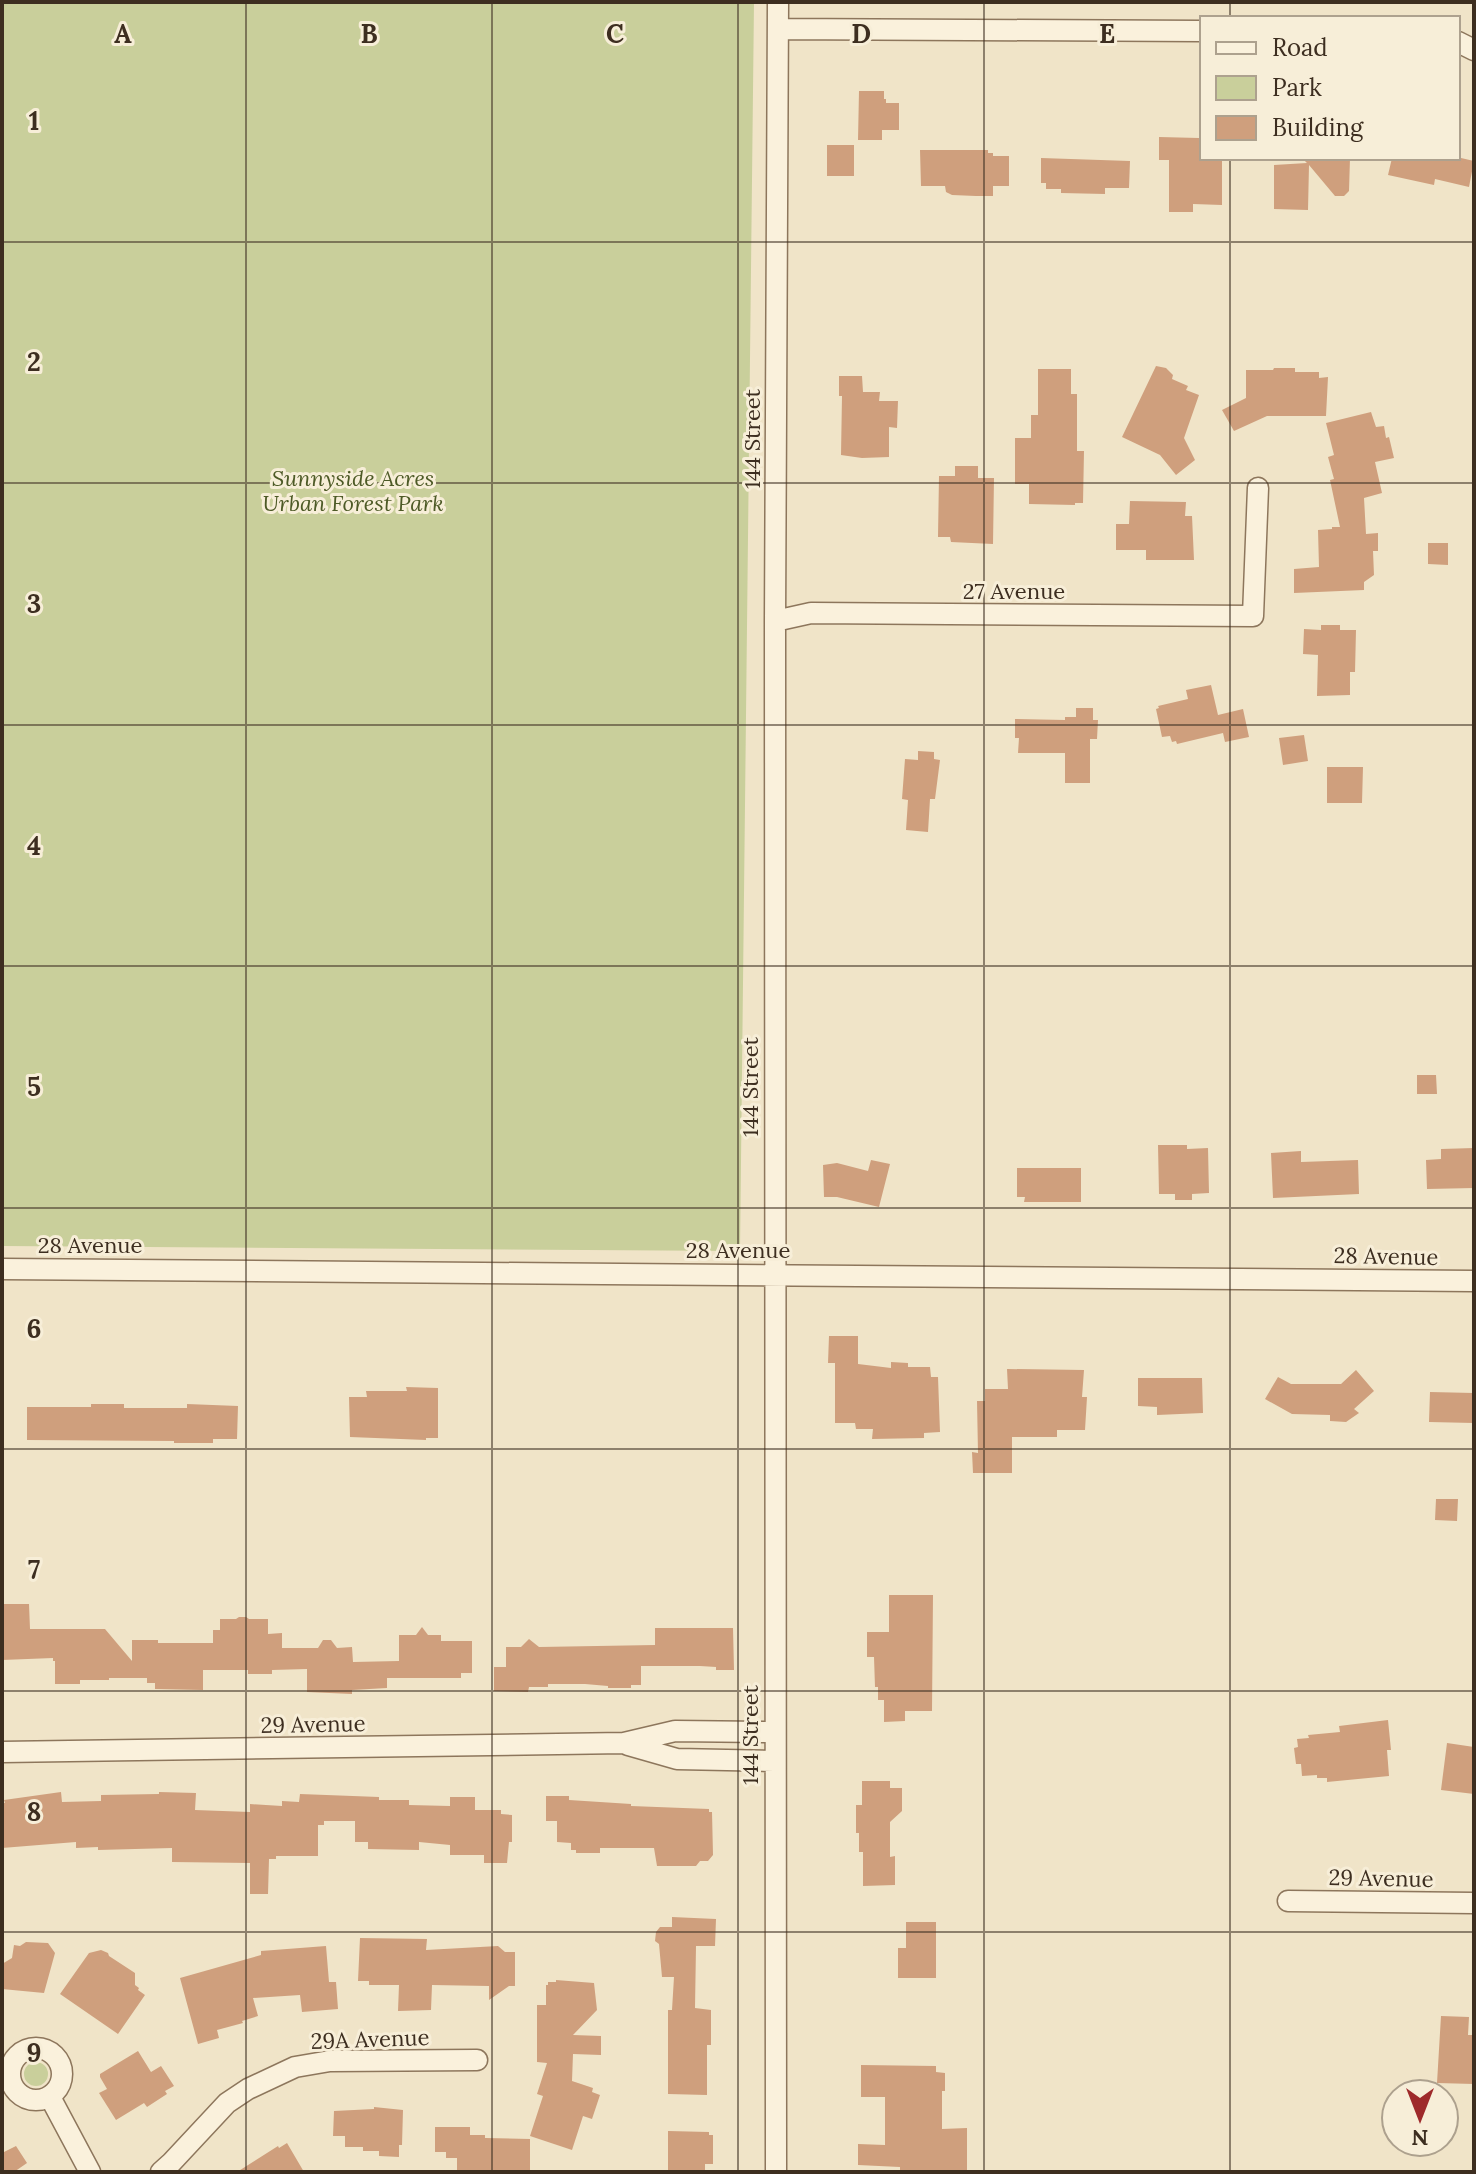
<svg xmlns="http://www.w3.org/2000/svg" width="1476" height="2174" viewBox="0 0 1476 2174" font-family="Lora,serif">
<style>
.green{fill:#c9cf9b}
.building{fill:#cf9f7d}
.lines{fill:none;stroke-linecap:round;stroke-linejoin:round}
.minor-casing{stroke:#8d765c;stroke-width:23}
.minor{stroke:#faf1dc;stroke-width:20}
.grid{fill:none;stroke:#3d2e20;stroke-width:2;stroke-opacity:0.55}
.labels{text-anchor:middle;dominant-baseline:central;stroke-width:6;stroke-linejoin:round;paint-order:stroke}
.street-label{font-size:22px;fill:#3d2e20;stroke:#f7eed8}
.park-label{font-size:22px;font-style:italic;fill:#4d5a26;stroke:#f7eed8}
.grid-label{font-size:26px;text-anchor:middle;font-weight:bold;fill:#3d2e20;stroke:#f7eed8;stroke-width:6;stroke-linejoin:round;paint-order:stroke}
</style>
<rect width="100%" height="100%" fill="#f0e4c8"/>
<path class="green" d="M2,2h752l-14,1249 -738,-5z
M24 2074a12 12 0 1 1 24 0a12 12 0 1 1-24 0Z"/>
<path class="building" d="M859,91h25v8h2v4h13v27h-17v10h-24z
M1159,137l40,1v17h3v3h20v47l-29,-1v8h-24v-52h-10z
M827,145h27v31h-27z
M920,150h68v3h5v3h16v30h-16v10h-17l-24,-1 -6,-3 -1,-6h-24z
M1041,158l89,3 -1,27h-24v6l-44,-1v-4h-15v-6h-5z
M1302,158h48l-1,33 -5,5h-9l-26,-31 -1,45 -34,-1v-44l33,-2z
M1392,158h69l13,3 -5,26 -34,-8 -1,6 -46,-10z
M1156,366l10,2 7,7 -1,4 16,7 -2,4 13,5 -15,43 11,22 -19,15 -16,-20 -38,-18z
M1274,368h21v4h24v6l9,-1 -2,39h-59l-33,15 -12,-21 24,-12v-28h27z
M1038,369h33v25h6v57h7l-1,52h-8v2l-46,-1v-20h-14v-46h16v-23h7z
M839,376h23l1,16h17l-1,9h19l-1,27 -8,-1v30l-27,1 -21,-3 1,-59h-3z
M1371,412l5,15 8,-1 2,12 3,-1 5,21 -19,4 7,31 -18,5 2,36 12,-1v18h-5l1,24 -10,7v8l-70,3v-24l25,-2 -1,-37 14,-1v-2h8l-10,-47 4,-1 -6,-22 6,-2 -8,-32z
M955,466h23v12h16l-1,66 -42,-2 -1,-5h-12l1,-61h16z
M1130,501l56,1 -1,14h7l2,44h-48v-10h-30v-26h13z
M1428,543h20v22l-20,-1z
M1321,625h19v5h16l-1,42h-5v23l-33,1 1,-41 -15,-1 1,-25 17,1z
M1211,685l7,30 25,-6 6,28 -24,5 -2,-9 -46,11 -1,-3 -4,1 -2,-6 -8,1 -6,-28 3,-1 -1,-2 30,-7 -2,-9z
M1076,708h17v12h5l-1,19h-7v44h-25v-30h-47l1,-15h-4v-19l50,1v-3h11z
M1304,735l4,26 -25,4 -4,-27z
M918,751l16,1v7l6,1 -5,39h-5l-2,33 -22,-2 2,-30 -6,-1 3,-40 13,1z
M1327,767h36l-1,36h-35z
M1417,1075h19l1,19h-20z
M1158,1145h29v4l21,-1 1,45 -17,1v6h-17v-6h-16z
M1474,1148v40l-47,1 -1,-29 15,-1v-10z
M1301,1151v11l57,-2 1,34 -86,4 -2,-45z
M871,1160l19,4 -11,43 -42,-10h-13l-1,-32 14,-2 31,8z
M1017,1168h64v34h-57l1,-5h-8z
M829,1336h29v28l33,4v-6l17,1v4h22l1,10h7l2,55 -16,1v5l-52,1 1,-10h-17l-1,-6h-20v-60h-7z
M1007,1369l77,1 -2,27h5l-2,33h-28v7h-45v36h-39l-1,-21 6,1 -1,-52h8v-12h23z
M1356,1370l18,21 -20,18 5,4 -13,9 -16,-1v-6l-38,-1 -27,-15 13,-22 13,7h50z
M1138,1378h64l1,35 -46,2v-8l-19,-1z
M406,1387l32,1v50h-12v2l-76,-3 -1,-40h18l-1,-6h41z
M1430,1392l44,1v30l-45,-1z
M91,1404h33v4h63v-4l51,2 -1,33h-24v4h-39v-2l-147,-1v-33h64z
M1436,1499h22l-1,22 -22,-1z
M889,1595h44l-1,116h-27v10l-21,1v-22h-6v-13h-3l-1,-30h-7v-25h22z
M2,1604h27l1,25h75l27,32v-21h26v3h55v-13h7v-11h16l3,-2h7l3,2h19v15l14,-1v15h36l5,-8h8l6,8 15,-1 1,15 46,-1v-26h17l6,-8 6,8h13v6h31v32h-11v5h-74v10l-35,2v4l-45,-2v-23l-35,1v4h-24v-4h-45v20l-48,-1v-6h-8v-5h-38v2h-29v4h-25v-23h-2v-3l-51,2z
M655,1628h78l1,42h-18v-3l-16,-1h-59v19h-10v3h-23v-2l-23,-2h-37v3h-19l-1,5 -34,-1v-24h12v-20h15l8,-8 10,8 116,-2z
M1388,1720l3,30h-4l2,26 -62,6v-4h-10v-3l-15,1 -1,-12h-5l-2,-16 4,-1 -1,-8 12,-1 -1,-3 32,-3 -1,-6z
M1447,1743l27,4v47l-33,-4z
M862,1781h28v7h12v23l-12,11v35l5,-1v29l-32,1v-34h-4v-19h-3v-28h6z
M61,1792l1,10 39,-1v-6l58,-1v-2l37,1 -1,17 55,2v-8l32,2v-5l17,1 1,-8 79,3v3h30v5l41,1v-9h25v13h26v4l11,1v27h-3l-2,21h-23v-8h-34v-10l-31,-3v8l-51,-1v-7h-13v-21h-31v4h-6v31h-42v3h-7l-1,35h-18v-31l-78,-1v-14l-74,2v-3l-22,1v-6l-74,6v-45h3l-1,-3z
M546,1796h23v4l62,4v2l78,3v3h3l1,43 -5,6h-8l-4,5h-39l-3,-18h-54v5h-24v-3h-5v-7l-14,-1v-21h-11z
M672,1917l44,2 -1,27h-19l-1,62 16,2v35h-4v50l-39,-1v-84h4l2,-33h-12l-3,-33 -4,-3 1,-9 4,-5h12z
M906,1922h30v56h-38v-30h8z
M360,1938l67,1 -1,11 72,-4 7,6h10v34h-6l-20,14v-14l-57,-1 -1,25 -33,1 1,-26h-30v-4h-11z
M26,1942l22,1 7,10 -11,40 -42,-4v-25l10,-6 2,-13 6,1z
M326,1946l3,36h7l2,27 -36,3 -2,-17 -47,3 5,18 -16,5 1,2 -26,7 2,8 -21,6 -18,-66 81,-23v-4z
M101,1950l7,3 1,3 26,17v12l4,3 -1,2 7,5 -27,39 -58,-40 29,-41z
M556,1980l38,3 3,27 -24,25 28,1v19l-28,-1 -1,27 21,7 -1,4 8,3 -8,24 -9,-3 -11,34 -42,-14 13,-40 -6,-2 10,-31 -10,-1v-57h9v-20h2v-3h8z
M1441,2016l28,1 -1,18h6v49l-37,-1z
M138,2051l13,21 10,-6 13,20 -9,5 2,3 -20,13 -3,-4 -28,17 -17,-27 8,-4 -7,-12v-3z
M861,2065l75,1v6l9,1v18h-3v38l25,-1v44h-67v-5l-42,-2v-21l27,1v-48h-24z
M374,2107l29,3 -1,35h-3v12l-20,-1v-5h-16v-4h-18v-11h-12l1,-25 40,-2z
M435,2127h35v8h15v3l45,1v33h-73v-14h-11v-6h-11z
M668,2131l41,1v3h4v29h-8v8h-37z
M287,2143l17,29h-67l41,-26 1,2z
M16,2146l11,17 -13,9h-12v-19z"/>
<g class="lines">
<defs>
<path id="minor" d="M778,29l424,2
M1458,42l16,8
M775,621l36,-8 442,3 5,-128
M2,1269l1472,12
M628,1745l49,14 97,2
M2,1752l622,-9 51,-12 99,1
M1288,1901l186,2
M10 2074a26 26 0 1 1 52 0a26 26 0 1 1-52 0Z
M50,2097l40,75
M161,2172l10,-9 56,-60 21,-14 47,-22 35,-6 147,-1
M776,2172l-1,-1551 3,-619"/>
</defs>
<use href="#minor" class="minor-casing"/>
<use href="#minor" class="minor"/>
</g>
<path class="grid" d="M246,2v2170M492,2v2170M738,2v2170M984,2v2170M1230,2v16M1230,158v2014M2,242h1472M2,483h1472M2,725h1472M2,966h1472M2,1208h1472M2,1449h1472M2,1691h1472M2,1932h1472"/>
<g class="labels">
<g class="street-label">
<text transform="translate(752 439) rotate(-90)">144 Street</text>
<text x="1014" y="591">27 Avenue</text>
<text transform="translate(750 1087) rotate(-90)">144 Street</text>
<text x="90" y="1245">28 Avenue</text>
<text x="738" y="1250">28 Avenue</text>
<text transform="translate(1386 1256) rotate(1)">28 Avenue</text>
<text transform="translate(313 1724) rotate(-1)">29 Avenue</text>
<text transform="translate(750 1735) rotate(-90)">144 Street</text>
<text transform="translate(1381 1878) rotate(1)">29 Avenue</text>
<text transform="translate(370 2039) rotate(-2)">29A Avenue</text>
</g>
<g class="park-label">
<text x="353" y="478">Sunnyside Acres<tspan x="353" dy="25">Urban Forest Park</tspan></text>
</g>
</g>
<g class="grid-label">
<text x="123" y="43">A</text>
<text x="369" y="43">B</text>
<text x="615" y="43">C</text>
<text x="861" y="43">D</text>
<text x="1107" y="43">E</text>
<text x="34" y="130">1</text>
<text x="34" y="371">2</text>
<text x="34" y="613">3</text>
<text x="34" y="855">4</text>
<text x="34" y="1096">5</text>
<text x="34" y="1338">6</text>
<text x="34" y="1579">7</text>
<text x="34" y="1821">8</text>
<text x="34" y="2062">9</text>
</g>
<rect width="1476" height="2174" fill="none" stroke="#3d2e20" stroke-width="8"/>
<rect x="1200" y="16" width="260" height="144" fill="#f7eed8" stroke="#ada18e" stroke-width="2"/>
<rect x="1216" y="42" width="40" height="12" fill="#faf1dc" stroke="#ada18e" stroke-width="2"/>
<text x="1272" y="56" font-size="24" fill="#3d2e20">Road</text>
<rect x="1216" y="76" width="40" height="24" fill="#c9cf9b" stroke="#ada18e" stroke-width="2"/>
<text x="1272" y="96" font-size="24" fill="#3d2e20">Park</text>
<rect x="1216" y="116" width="40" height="24" fill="#cf9f7d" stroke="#ada18e" stroke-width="2"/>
<text x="1272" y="136" font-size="24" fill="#3d2e20">Building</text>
<g transform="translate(1420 2118) rotate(180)"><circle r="38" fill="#f7eed8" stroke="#ada18e" stroke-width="2"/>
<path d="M0-6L14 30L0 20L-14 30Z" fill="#9e2a2b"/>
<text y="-12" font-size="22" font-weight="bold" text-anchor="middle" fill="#3d2e20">N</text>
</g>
</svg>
